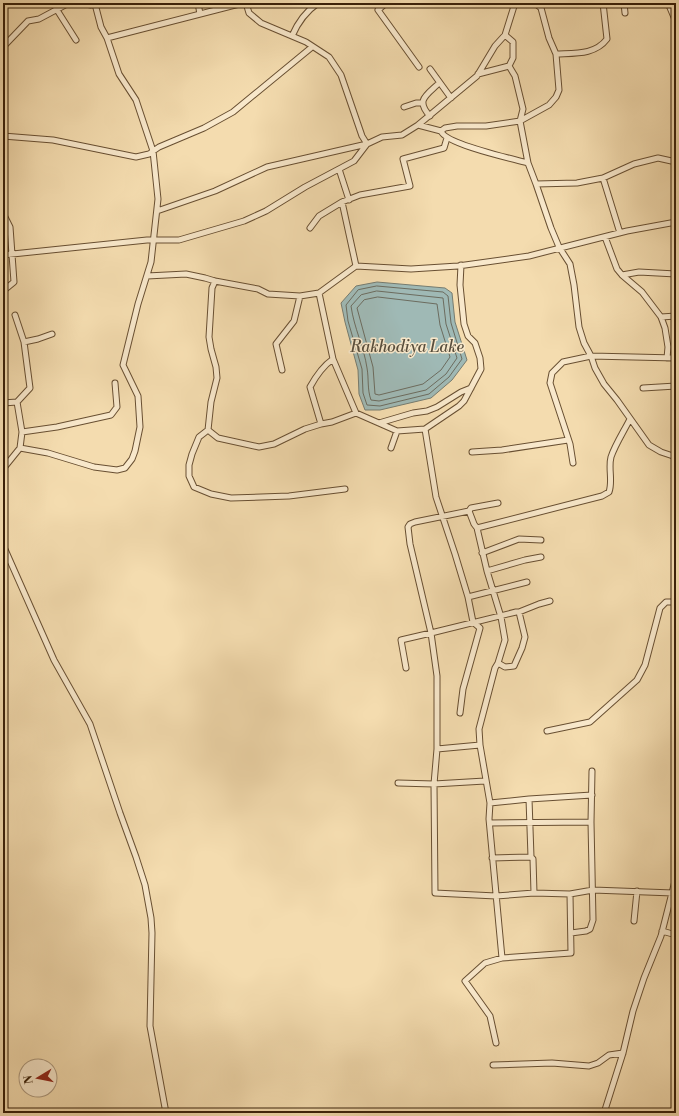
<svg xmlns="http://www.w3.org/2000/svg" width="679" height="1116" viewBox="0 0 679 1116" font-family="'Libre Bodoni',serif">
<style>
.water{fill:#9fb9b5;stroke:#767c70}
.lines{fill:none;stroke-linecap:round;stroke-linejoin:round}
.shore{stroke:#6c6c5f;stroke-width:1}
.minor-casing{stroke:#684f32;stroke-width:7}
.minor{stroke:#f8e8cb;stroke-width:5}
.labels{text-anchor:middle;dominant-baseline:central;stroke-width:3;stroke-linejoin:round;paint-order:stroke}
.water-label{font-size:16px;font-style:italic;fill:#584e3d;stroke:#f8e8cb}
</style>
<rect width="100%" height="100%" fill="#f4dcaf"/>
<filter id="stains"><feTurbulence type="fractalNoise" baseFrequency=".005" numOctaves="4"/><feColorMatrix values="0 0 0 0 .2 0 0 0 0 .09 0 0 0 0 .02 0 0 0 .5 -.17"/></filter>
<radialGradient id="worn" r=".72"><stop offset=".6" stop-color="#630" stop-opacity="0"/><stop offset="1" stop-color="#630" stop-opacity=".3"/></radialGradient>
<path class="water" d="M377,282l68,6 7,5 3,29 12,38 -15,20 -21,18 -51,12h-15l-6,-16 -1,-24 -13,-48 -4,-19 15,-17z"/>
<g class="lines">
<path class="shore" d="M377,286l66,6 5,4 3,27 11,36 -13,18 -20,17 -49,12 -13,-1 -4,-12 -1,-24 -14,-48 -2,-16 12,-15z
M377,291l66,7 3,26 11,34 -11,16 -20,16 -47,11 -8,-1c-4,-11 -2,-21 -4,-32 -3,-21 -13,-40 -16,-62l10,-11z
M378,297l59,7 3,21 10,32 -9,13 -18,14 -44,11 -4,-1 -2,-27 -16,-59 7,-8z"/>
<defs>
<path id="minor" d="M54,3l3,7 19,30
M82,3l9,2 7,-2
M198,3l2,11
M246,3l3,10 12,10 45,19 23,15 12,18 21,61 5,8
M386,3l-8,7 41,57
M624,3l1,10
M668,3l8,19
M3,6l4,-3
M505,35l8,7v16l-4,8
M292,36c6,-14 13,-24 26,-33
M107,38l136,-35
M3,47l25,-26 11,-2 30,-16
M556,54c19,-1 39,1 51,-15l-4,-36
M430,69l21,29
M478,74l31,-8 6,10 8,33 -3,12 8,42 8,21 15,44 8,19 11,17 4,21 5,42 5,16 7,13 4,12 9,16 13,16 32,45 12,7 15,5
M404,107l12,-4h6
M430,116c-14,-15 -5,-20 7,-31
M418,125l23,6c4,13 72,28 87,32
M441,131l4,-3 12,-2h29l34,-5 29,-16 7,-8 3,-7 -3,-36 -7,-16 -8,-30 -6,-5
M3,136l50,4 83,17 13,-3 10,-7 45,-19 29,-16 79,-65
M339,169l10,31
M603,178l17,55
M536,184l41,-1 26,-5 31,-14 24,-6 18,4
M342,202l18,-7 50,-9 -7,-27 41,-11 3,-10
M157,211l58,-20 52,-24 100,-23 15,-7 20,-2 16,-10 59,-49 18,-30 10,-11 10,-32
M3,213l7,14 4,55 -11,9
M310,228l9,-12 23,-14 14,64
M605,237l12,32 5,6 20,17 19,25 4,11 3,19 -1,11
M3,255l144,-15h32l65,-19 22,-10 39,-24 49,-26 13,-17
M622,275l17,-3 37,2
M147,276l39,-2 19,4 10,3 43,8 10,5 32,2 19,-3 37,-27 55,3 47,-3 71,-10 98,-25 49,-9
M215,281l-3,7 -3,49 2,12 5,18 1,11 -6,24 -3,28 -9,7 -7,17 -3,11v11l5,11 17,7 20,4 58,-2 56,-7
M319,293l14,66 23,54
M661,317l15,-1
M24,342l14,-3 14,-5
M282,370l-6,-26 18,-23 6,-25
M643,388l33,-2
M3,403l14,-1 13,-14 -6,-46 -9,-27
M379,423l34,-10 14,-2 10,-4 24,-15 10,-4
M321,424l-11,-37c6,-11 13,-21 23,-28
M425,429l11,68 19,57 13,43 5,25 7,6 -17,61 -3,24
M208,430l10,8 41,9 15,-3 31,-15 16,-5 11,-2 24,-9 41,18 28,-2 34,-23 5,-5 17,-32 -1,-11 -5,-15 -7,-7 -4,-12 -4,-39 1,-20
M22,432l35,-5 54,-12 6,-8 -2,-24
M20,448l28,5 46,14 23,3 8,-2 7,-9 3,-8 5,-24 -2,-31 -15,-31 15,-61 13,-42 7,-63 -5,-48 -17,-51 -17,-26 -12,-36 -6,-11 -6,-23
M391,448l6,-17
M472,452l30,-2 66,-10
M573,463l-3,-19 -20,-61 2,-10 11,-11 28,-6 85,2
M3,469l17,-21 2,-16 -5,-30
M498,503l-27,5 -2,3 -54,11 -5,2 -2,3 2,17 21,89 85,-21h3l20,-8 11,-3
M469,511l5,13 3,4 10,43 14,46 4,23 -7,23 -3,5 -16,61 1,16
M477,528l125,-32 7,-4c4,-11 -1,-24 2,-35 4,-12 13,-26 19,-38
M3,545l51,115 36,64 30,89 16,44 9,28 6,33 1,15 -2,93 16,87
M482,553l37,-14 22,1
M487,571l38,-11 16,-3
M468,597l59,-15
M498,663l7,4 9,-1 8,-18 3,-11 -6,-25
M406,668l-5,-28 30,-7 6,43v73l-3,35 1,109 61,3 38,-3 36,1 23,-4 80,3
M547,731l43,-9 47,-42 8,-15 15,-57 6,-6h10
M437,749l43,-4 10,58 -1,16 13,139 69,-5 -1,-59
M398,783l36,1 51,-3
M529,799l2,58 2,2 1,34
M490,803l39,-4 63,-4
M490,823l101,-1
M492,858l39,-1
M634,921l3,-30
M662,931l14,4
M571,933l15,-2 4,-2 3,-9 -2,-98 1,-51
M496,1043l-6,-27 -25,-35 20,-18 17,-5
M493,1065l59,-2 37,3 9,-3 11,-8 14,-2
M604,1113l19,-60 10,-42 11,-33 17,-42 15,-59"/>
</defs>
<use href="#minor" class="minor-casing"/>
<use href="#minor" class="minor"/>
</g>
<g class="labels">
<g class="water-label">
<text x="407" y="347">Rakhodiya Lake</text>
</g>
</g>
<rect width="679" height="1116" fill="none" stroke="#f4dcaf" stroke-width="16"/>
<rect x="4" y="4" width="671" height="1108" fill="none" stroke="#392009" stroke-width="2"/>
<rect x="8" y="8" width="663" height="1100" fill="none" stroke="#392009"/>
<g transform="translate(38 1078) rotate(260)"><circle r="19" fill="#f8e8cb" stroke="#ac987d"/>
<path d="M0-3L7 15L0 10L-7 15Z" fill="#8f2418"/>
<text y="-6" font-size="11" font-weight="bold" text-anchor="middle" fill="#392009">N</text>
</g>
<rect width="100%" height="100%" filter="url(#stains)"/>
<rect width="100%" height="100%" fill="url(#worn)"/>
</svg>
